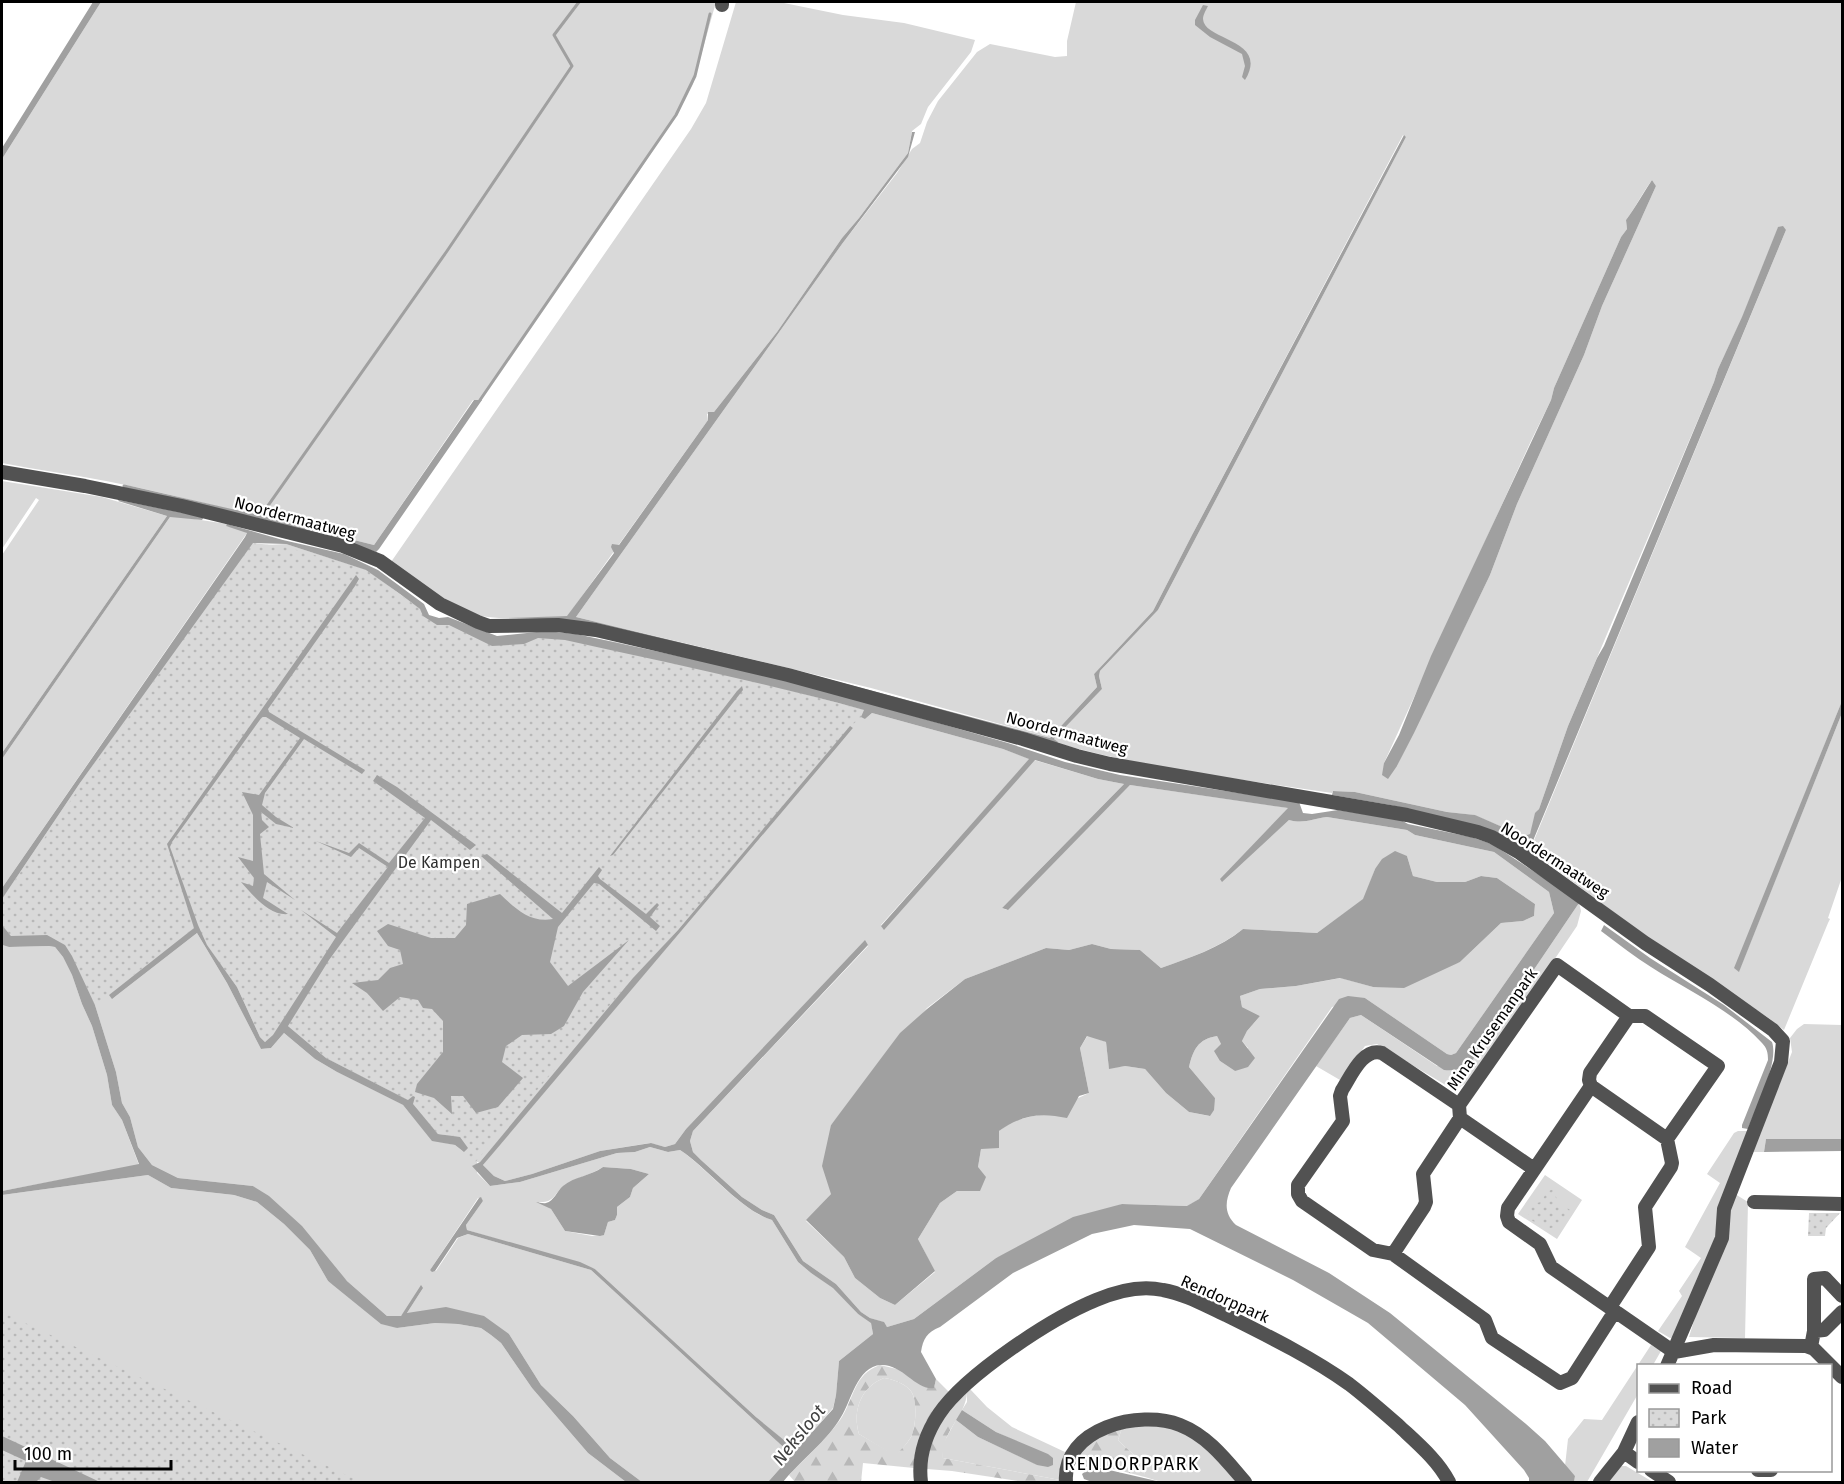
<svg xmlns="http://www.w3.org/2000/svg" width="1844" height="1484" viewBox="0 0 1844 1484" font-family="'Fira Sans',sans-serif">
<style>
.grass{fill:#d9d9d9;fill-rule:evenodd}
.forest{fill:url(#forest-firs);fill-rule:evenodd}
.park{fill:url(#park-dots)}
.water{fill:#a0a0a0}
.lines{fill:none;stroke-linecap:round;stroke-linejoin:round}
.stream{stroke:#a0a0a0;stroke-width:3}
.minor{stroke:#525252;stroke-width:14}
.labels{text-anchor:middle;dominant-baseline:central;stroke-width:4.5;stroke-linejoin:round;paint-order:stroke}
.street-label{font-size:16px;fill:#000;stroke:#fff}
.park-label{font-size:16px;fill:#303030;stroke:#fff}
.water-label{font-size:18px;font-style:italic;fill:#414141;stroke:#fff}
.neighbourhood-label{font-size:18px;letter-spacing:1.5px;fill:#000;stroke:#fff}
</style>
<defs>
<pattern id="forest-firs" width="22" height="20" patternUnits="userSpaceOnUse" patternTransform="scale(1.5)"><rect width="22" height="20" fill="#d9d9d9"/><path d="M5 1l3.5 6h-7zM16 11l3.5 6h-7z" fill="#b8b8b8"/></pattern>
<pattern id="park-dots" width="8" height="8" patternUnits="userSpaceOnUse" patternTransform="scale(1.5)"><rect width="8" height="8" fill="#d9d9d9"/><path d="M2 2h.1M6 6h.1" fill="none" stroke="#b8b8b8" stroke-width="1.8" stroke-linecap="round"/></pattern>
</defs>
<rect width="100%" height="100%" fill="#fff"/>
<path class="grass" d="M101,2h615l-23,82 -8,16 -45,70 -160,230h-7l-99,145 -44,-11 -1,2c-74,-21 -148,-40 -223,-55 -35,-7 -70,-11 -104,-18v-304z
M736,2h43l64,13 61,8 71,17 -4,12 -43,55 -7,17 -9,7 -4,22 -49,65 -17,20 -65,94 -63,80 -7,2 1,6 -141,197c-26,-1 -53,3 -79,0 -33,-4 -70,-36 -97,-55l300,-433 15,-26z
M1076,2h766v699l-75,188 -28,82 103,-258v164l-14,41 2,1 -2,4 -44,107 -14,-11 -135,-91 -105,-78 256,-620 -8,-2 -36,90 -24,51 -4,13 -146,344 -29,83c-6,6 -5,17 -9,25l-7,2 -49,-21 -27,-3 -92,-20 -22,-1 -1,2c-92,-14 -185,-24 -275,-50l-3,-4 48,-50 -3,-13 1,-5 58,-61 248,-473 -3,-2 -211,400 -39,76 -59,63 3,13 -47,51 -179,-50 -295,-71 266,-373 55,-71 15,-24 8,-6 7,-21 11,-21 39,-49 13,-8 65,13 12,-1v-15zM1652,180l4,6 -54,120 -18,49 -67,149 -27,71 -93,191 -13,-3 146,-320 21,-43 3,-12 67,-151 6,-8 -1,-9c10,-13 16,-27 26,-40z
M2,481l100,16 65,19 -165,237v-198l37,-55 -3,-2 -34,51z
M175,516l52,8 -1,2 15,3 6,4 -245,355v-129l168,-242z
M286,544l81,26 53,39 4,7 77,23 81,-3 33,6 45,11 86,26 118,31 1,9 7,-6 131,36 27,10 -149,166 3,4 150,-169 64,19 26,5 -122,124 5,2 123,-125 159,23 -69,72 69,-60c15,4 23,-1 38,-3l80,13 8,5 79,17 55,40 5,21 -98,140 -5,2 -4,-1 -82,-56 -33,9 -133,192 -11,7 -66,-2 -126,54 -82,61 -27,8 -4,-5 -13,-4 -9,-6 -25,-28 -33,-23 -29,-46 -12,-5 -20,-13 -41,-37 -8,-8 -3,-11 3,-10 175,-185 -3,-5 -179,188 -11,15 -10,3 -15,-4 -50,8 -68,23 -27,7 -11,-5 -11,-11 7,-9 348,-410 15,-18 -3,-1 -370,435h-3v11l13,13 30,-4 97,-29 18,-1 15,-5 18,5 12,-2c29,20 60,60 92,70l26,42 13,11 22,14 25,27 13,8 2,12 -34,27 -3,34 -3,13 -37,43 -40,-34 -161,-148 -128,-39 -1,-5 17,-24 -2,-3h-3l-48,72 6,1 22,-33 10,-4 123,36 201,185 -24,27h-126l-32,-24 -37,-42 -32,-31 -32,-51 -93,-21h-9l16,-25 -22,28h-14l-40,-35 -94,-95 -75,-8 -26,-13 -14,-18 -8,-30 -8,-14 -6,-31 -21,-67 -30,-60 -54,-9 -9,-11v-26l78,-116 145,-204 41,-34zM1407,856l6,20 24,6h28l16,-6 16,2 38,26 -1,12 -11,5 -22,2 -41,39 -87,25 -32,-9 -45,8 -36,3 -20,7 2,11 18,9 -13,15 -5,10 6,7 -13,23 -15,-10 1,-17 -4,-8c-19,3 -24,14 -28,31l26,31 -6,18 -20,-4 -23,-19 -21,-24 -20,-3 -16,2 -3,-26 -18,-7 -8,13 9,45 -43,20 -33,8 -14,10 -18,18 -3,18 -21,24 -17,12 -22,36 17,33 -40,33 -15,-7 -25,-20 -11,-21 -38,-36 25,-27v-69l96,-117 38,-29 81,-31 23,2 23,-6 19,5 29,1 21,18c28,-10 58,-20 82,-39l74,4 47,-34 11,-30zM194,928l132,130 82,42 56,52 -9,-7 -23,-5 -29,-35 -66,-33 -22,-13 -31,-26 -13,15 -10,1 -34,-66 -30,-50 -85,66zM603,1167l28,2 18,5 -16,14 -3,9 -13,10v8l-2,5 -7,2 -4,13 -12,1 -27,-5 -14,-22 -13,-7c17,1 15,-8 26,-16 12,-9 27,-11 39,-19z
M1579,903l2,8 -4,15 -58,86 -51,70 -10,6 -9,-1 -72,-43 -12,2 -25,34 -24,-14 34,-48 11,-3 76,51 35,-5z
M2,943l7,4 40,-1 6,1 8,10 9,18 10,29 10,22 15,49 5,30 10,15 17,45 -137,26z
M1804,1024l38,1v114h-76l-2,13h-11l39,-100 -2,-14 7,-9z
M1738,1131h12l-34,105 -20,45 -16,46 -5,10 -5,1 -12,-7 24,-35 -3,-5 22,-33 -16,-11 35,-64 -13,-9 27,-41z
M148,1175l23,13 63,7 23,7 27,22 26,26 18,31 69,47 38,-5 23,1 23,4 10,7 10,8 31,45 56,65 38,29h-296l-328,-159v-128z
M1545,1175l37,25 -25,39 -39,-25z
M1735,1194l13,8 -3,136 -56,-1 40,-130z
M1651,1345l10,6 -8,14 -15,1v28l-51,88h-13l1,-6 -10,-10 3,-27 16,-20 18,1z
M884,1378c8,1 20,5 26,12 8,8 6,37 1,47 -4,7 -10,13 -16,19l-36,-22c-7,-23 2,-47 25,-56z
M970,1389l17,18 25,20 53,25 -5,28 -117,-22 -1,-12 14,-26 22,17 60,28 -22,-24 -20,-9 -34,-22 5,-8v-10z
M1123,1425l48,1 35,20 32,36h-77l-16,-5c1,-17 -16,-25 -27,-37z
M1620,1466h6l27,16h-45z"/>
<path class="forest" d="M880,1365l21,5 24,17 9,1 2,-9 13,13c-18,21 -35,47 -35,76l-51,-5 -2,19h-66l-6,-7c17,-18 37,-35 51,-55 14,-20 13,-46 40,-55zM884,1378c8,1 20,5 26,12 8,8 6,37 1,47 -4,7 -10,13 -16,18l-36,-21c-7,-23 2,-47 25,-56z
M967,1392c-1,25 -26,39 -24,66l117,22v2h-36l-72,-11 -25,-2c-1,-32 19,-55 40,-77z
M1123,1425l-5,15c11,12 28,20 27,37 -14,-3 -44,-13 -57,-9l-13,-8 13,-18z"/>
<path class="park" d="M252,543l31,3 83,24 54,39 17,16h12l43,20 46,-7 27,2 181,39 119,31 -4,7 -11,10 -172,203 -45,48 -161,188 -8,-14 3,-5 -7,-10 -22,-3 -30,-34 -82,-42 -38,-32 -23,16 -5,-5 -23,-50 -43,-59 -99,77 -23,-49 -14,-17 -47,-3 -9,-11v-26l223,-320z
M1553,1189l5,13 12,8 -9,16 -16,3 -15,-10 -2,-7 5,-8 8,-2 6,-10z
M1809,1213h31l-14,15 -1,8h-17z
M2,1312l359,170h-359z"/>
<path class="water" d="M93,2h8l-99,157v-11z
M1203,5l5,1c-2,4 -5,9 -5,13 1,22 67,20 42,61l-3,-3 3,-11 -3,-12 -32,-17 -15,-12v-5z
M912,132h3l-7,25 -66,87 -266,373 214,52 260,69 47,-51 -3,-13 59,-63 39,-76 212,-400 2,2 -248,473 -58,61 -1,5 3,13 -48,50 4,3 -2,3 -504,-126 -45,-1 60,-2 47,-63 -3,-6 1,-3 7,1 89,-125v-8h6l63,-80 65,-94 17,-20 49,-65z
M1652,180l4,6 -54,120 -18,49 -67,149 -27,71 -76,158 -17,33 -9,13 -6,-4 2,-12 15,-28 32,-79 120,-256 3,-12 67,-151 6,-8 -1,-9c10,-13 17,-27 26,-40z
M1783,226l3,4 -256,618v3l4,4 -117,-44 -27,-6 -58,-10 1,-4 22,1 92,20 28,3 48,21 7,-2 5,-21 4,-4 29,-83 29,-68 7,-12 110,-264 4,-13 24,-52 36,-90z
M474,400h8l-103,149 -3,3 -47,-16 1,-2 44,11z
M119,500l85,17 -2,3 -32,-3 -168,242v-6l165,-237 -49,-15z
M227,524l56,16 61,14 34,16 46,34 5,11 10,3 9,-1 49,19 49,-5 30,3 177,38 67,17 188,54 57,19 55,13 179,27 4,11 9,1 26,-4 63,10 7,4 63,13 21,7 76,50 11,9 -107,158c-9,8 -16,10 -28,9l-83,-55 -11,3 -119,170c-6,14 -7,26 5,37l93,48 61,40 136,111 19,17 30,35 -1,6h-45v-4l-5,-8 -59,-65 -97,-82 -75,-43 -103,-51 -56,-4 -42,9 -79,39 -73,54c-13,5 -17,12 -19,25l15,27 -2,9c-18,3 -31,-24 -53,-23 -24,1 -30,37 -40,52 -13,23 -41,44 -58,65h-15l24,-27 -201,-185 -123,-36 -11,4 -22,33 -3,1 -2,-2 49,-72 2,-1 2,4 -17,24 1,5 113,32 15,7 161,148 40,33 37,-41 3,-14 3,-34 34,-27 -2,-11 -13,-9 -25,-26 -22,-15 -13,-11 -26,-42c-32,-10 -62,-50 -92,-70l-12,2 -18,-5 -15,5 -18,1 -97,29 -30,4 -18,-20 8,-4 153,-184 45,-48 172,-204 3,2 -15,18 -355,419 11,11 11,5 27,-7 68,-23 51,-8 14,4 10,-3 11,-15 179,-189 3,5 -175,186 -3,10 3,11 8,8 41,37 20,13 12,5 29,46 33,23 25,28 9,6 14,4 3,5 27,-8 82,-61 77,-41 49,-13 65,2 12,-7 140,-200 9,-3 17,2 82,56 4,1 5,-2 98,-140 -5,-21 -55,-40 -79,-17 -8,-5 -80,-13c-15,2 -23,7 -38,3l-67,62 -2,-3 68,-71 -158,-23 -122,125 -6,-2 122,-124 -26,-5 -63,-19 -151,170 -3,-4 148,-167 -26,-10 -131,-36 -7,6 -4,-2 3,-7c-99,-27 -199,-48 -299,-70l-27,-2 -14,6 -32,2 -43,-21h-12l-14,-9 -3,-7 -20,-15 -34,-24 -80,-26 -33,-1 -173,240 -78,116v-11l243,-351 2,-4 -21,-7z
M356,575l3,4 -4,7 -87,123 1,3 96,58 -3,4 -58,-35 -39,54 -3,12 14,12 18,11 -18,-4 -15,-12 1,8 7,7 -9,7 4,40 31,26 -28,-18 -4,16 25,16c-19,2 -36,-20 -47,-32l12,4 1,-8 -16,-21 15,4v-46l-11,-23 17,3 41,-57 -34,-21h-4l-90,125 -2,5 28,78 9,20 30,42 23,50 5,5 8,-7 63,-98 -35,-27 36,23 51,-66 -29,-19 -8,9 -35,-16 33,12 10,-10 30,20 36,-45 -52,-37 4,-6 20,12 79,58 -6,5 -39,-30 -102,140 -41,66 38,32 82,42 5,-4 2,1 -2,7 25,30 22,3 8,11 -4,4 -9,-7 -23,-4 -29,-36 -66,-33 -22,-13 -31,-26 -13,15 -10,1 -34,-66 -30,-50 -85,66 -3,-4 85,-67 -27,-84z
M742,686l1,4 -130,165 -3,1 127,-165z
M1842,701v12l-103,259 -5,-4z
M1395,851l12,5 6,20 24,6h28l16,-6 16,2 38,26 -1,12 -11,5 -22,2 -41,39 -56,26 -31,-1 -33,-9 -44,8 -36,3 -20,7 2,11 18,9 -13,15 -5,10 13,17 -7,9 -13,4 -15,-10 -6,-10 7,-7 -4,-8c-19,3 -24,14 -28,31l26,31 -1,12 -4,6 -21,-4 -23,-19 -21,-24 -20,-3 -16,3 -3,-27 -19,-6 -7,12 9,45 -10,3 -12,22c-27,-6 -45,-3 -68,13v17l-18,1 -3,18 8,10 -6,14h-23l-17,12 -22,36 17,32 -40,34 -15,-7 -25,-20 -11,-21 -38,-37 25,-26 -9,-28 9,-41 69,-92 27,-24 38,-30 81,-31 23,2 23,-6 19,5 29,1 21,18c28,-10 59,-20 82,-39l74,4 46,-34 12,-30 7,-10z
M487,854l75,59 37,-46 3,3 -4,6 2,3 46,35 11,-11 2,2 -9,12 10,9 -4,5 -57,-47 -5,-1 -36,44 -8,35 18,24 61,-46 -46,52 -19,34 -13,8 -29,1 -16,11 -4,16 21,16 -25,29 -22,6 -13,-17h-12l1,18 -18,-16 -19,-6 2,-8 26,-32v-31l-11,-12 -9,-1 -5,-8 -18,-3 -17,14 -16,-18 -15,-10 26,-3 12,-12 13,-4 -3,-14 -12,-4 -11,-15 11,-7 43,14h24l11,-13 1,-21 33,-10c16,15 30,29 53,25l-72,-63z
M2,925l9,11 36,-1 18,10 7,11 23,49 21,67 6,31 8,14 8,30 14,18 26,13 75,8 16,10 33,30 45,55 40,35h14l20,-31 2,3 -16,25 39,-6 38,9 25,18 32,51 32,31 37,42 32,24h-16l-38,-29 -56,-65 -31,-45 -10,-8 -10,-7 -23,-4 -23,-1 -38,5 -16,-4 -53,-43 -18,-31 -26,-26 -27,-22 -23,-7 -63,-7 -23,-13 -146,20v-4l137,-27 -17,-44 -10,-15 -5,-30 -15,-49 -10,-22 -10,-29 -9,-18 -8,-10 -6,-1 -40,1 -6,-2z
M1604,925l46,33 74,47 48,37c7,21 -16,65 -24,87l-6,-1v-3l26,-65c0,-7 -1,-12 -6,-17 -29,-32 -75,-53 -111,-76 -16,-10 -31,-22 -46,-33l-4,-3z
M1766,1139h76v12l-78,1z
M603,1167l28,2 18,5 -16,14 -3,9 -13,10v8l-2,5 -7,2 -4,13 -4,1 -35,-5 -14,-22 -15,-7c3,0 7,2 10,1 8,-2 11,-12 17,-17 12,-10 28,-10 40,-19z
M962,1410l34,22 52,22 5,4v7l-5,2 -11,-2 -59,-28 -22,-17z
M2,1436l98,46h-45l-14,-5 -5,5h-19l9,-21 -24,-11z
M1092,1466l69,16h-69l-8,-3 -2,-5z"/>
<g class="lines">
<path class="stream" d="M480,400l196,-285 19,-39 15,-62
M124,486l136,31 187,-266 125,-185 -18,-31 25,-33
M260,517l58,15"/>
<path class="minor" d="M722,5v-3
M2,472l83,14 97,20 161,40 37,15 60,43 38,18 11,4 69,-1 38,5 192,45 235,64 54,17 33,8 297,51 71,17 14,5 28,16 125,90 65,42 63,45 10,11 -2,21 -57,147 -2,29 -55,128
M1629,1016l-39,57 -1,7 2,6 76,53
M1591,1086l-83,122 -1,8 2,6 31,22 11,23 123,85
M1460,1118l74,51
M1754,1202l88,2
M1393,1254l31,-47 2,-5 -3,-28 37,-56 -1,-13
M1610,1307l39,-60 -4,-40 26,-40 1,-4 -5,-24 51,-73 -73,-50h-16l-72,-51 -98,140 -77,-52c-19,-6 -31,23 -40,37l-2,6 3,25 -45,64v9l4,7 71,49 20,4 92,66 7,18 68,45 12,-5 43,-67
M1814,1331l10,-1 18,-18
M1811,1347l3,-16v-52l11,-1 17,18
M1674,1352l40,-7 92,1 8,3 28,28
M1624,1452l14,10
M1651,1470l18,12
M1758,1470h13
M921,1482c-3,-24 4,-47 18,-68 27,-40 113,-96 157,-114 21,-9 45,-15 67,-10 22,4 43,16 63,25 42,21 85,42 123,69 17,13 33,27 49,41 18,17 40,35 51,57
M1066,1482c-4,-54 74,-73 114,-57 28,11 46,35 65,57
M1600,1482l24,-30 14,-30"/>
</g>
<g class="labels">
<g class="street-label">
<text transform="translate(295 518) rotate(15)">Noordermaatweg</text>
<text transform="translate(1067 733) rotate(15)">Noordermaatweg</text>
<text transform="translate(1555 860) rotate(33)">Noordermaatweg</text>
<text transform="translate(1492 1029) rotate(-55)">Mina Krusemanpark</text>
<text transform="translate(1225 1299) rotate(24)">Rendorppark</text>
</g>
<g class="park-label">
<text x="439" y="862">De Kampen</text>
</g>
<g class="water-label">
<text transform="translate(799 1435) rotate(-51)">Neksloot</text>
</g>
<g class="neighbourhood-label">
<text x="1132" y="1464">RENDORPPARK</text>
</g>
</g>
<rect width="1844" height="1484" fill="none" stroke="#000000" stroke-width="6"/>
<rect x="1637" y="1364" width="195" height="108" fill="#ffffff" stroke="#999999" stroke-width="1.5"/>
<rect x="1649" y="1384" width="30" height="9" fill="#525252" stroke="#999999" stroke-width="1.5"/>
<text x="1691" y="1394" font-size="18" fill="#000000">Road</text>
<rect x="1649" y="1409" width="30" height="18" fill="url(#park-dots)" stroke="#999999" stroke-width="1.5"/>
<text x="1691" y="1424" font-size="18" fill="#000000">Park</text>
<rect x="1649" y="1439" width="30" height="18" fill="#a0a0a0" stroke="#999999" stroke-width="1.5"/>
<text x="1691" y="1454" font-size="18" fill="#000000">Water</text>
<path d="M15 1460v9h156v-9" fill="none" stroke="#000000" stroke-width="3"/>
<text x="24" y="1460" font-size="18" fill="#000000" stroke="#ffffff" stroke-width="4.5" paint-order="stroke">100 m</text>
</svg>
